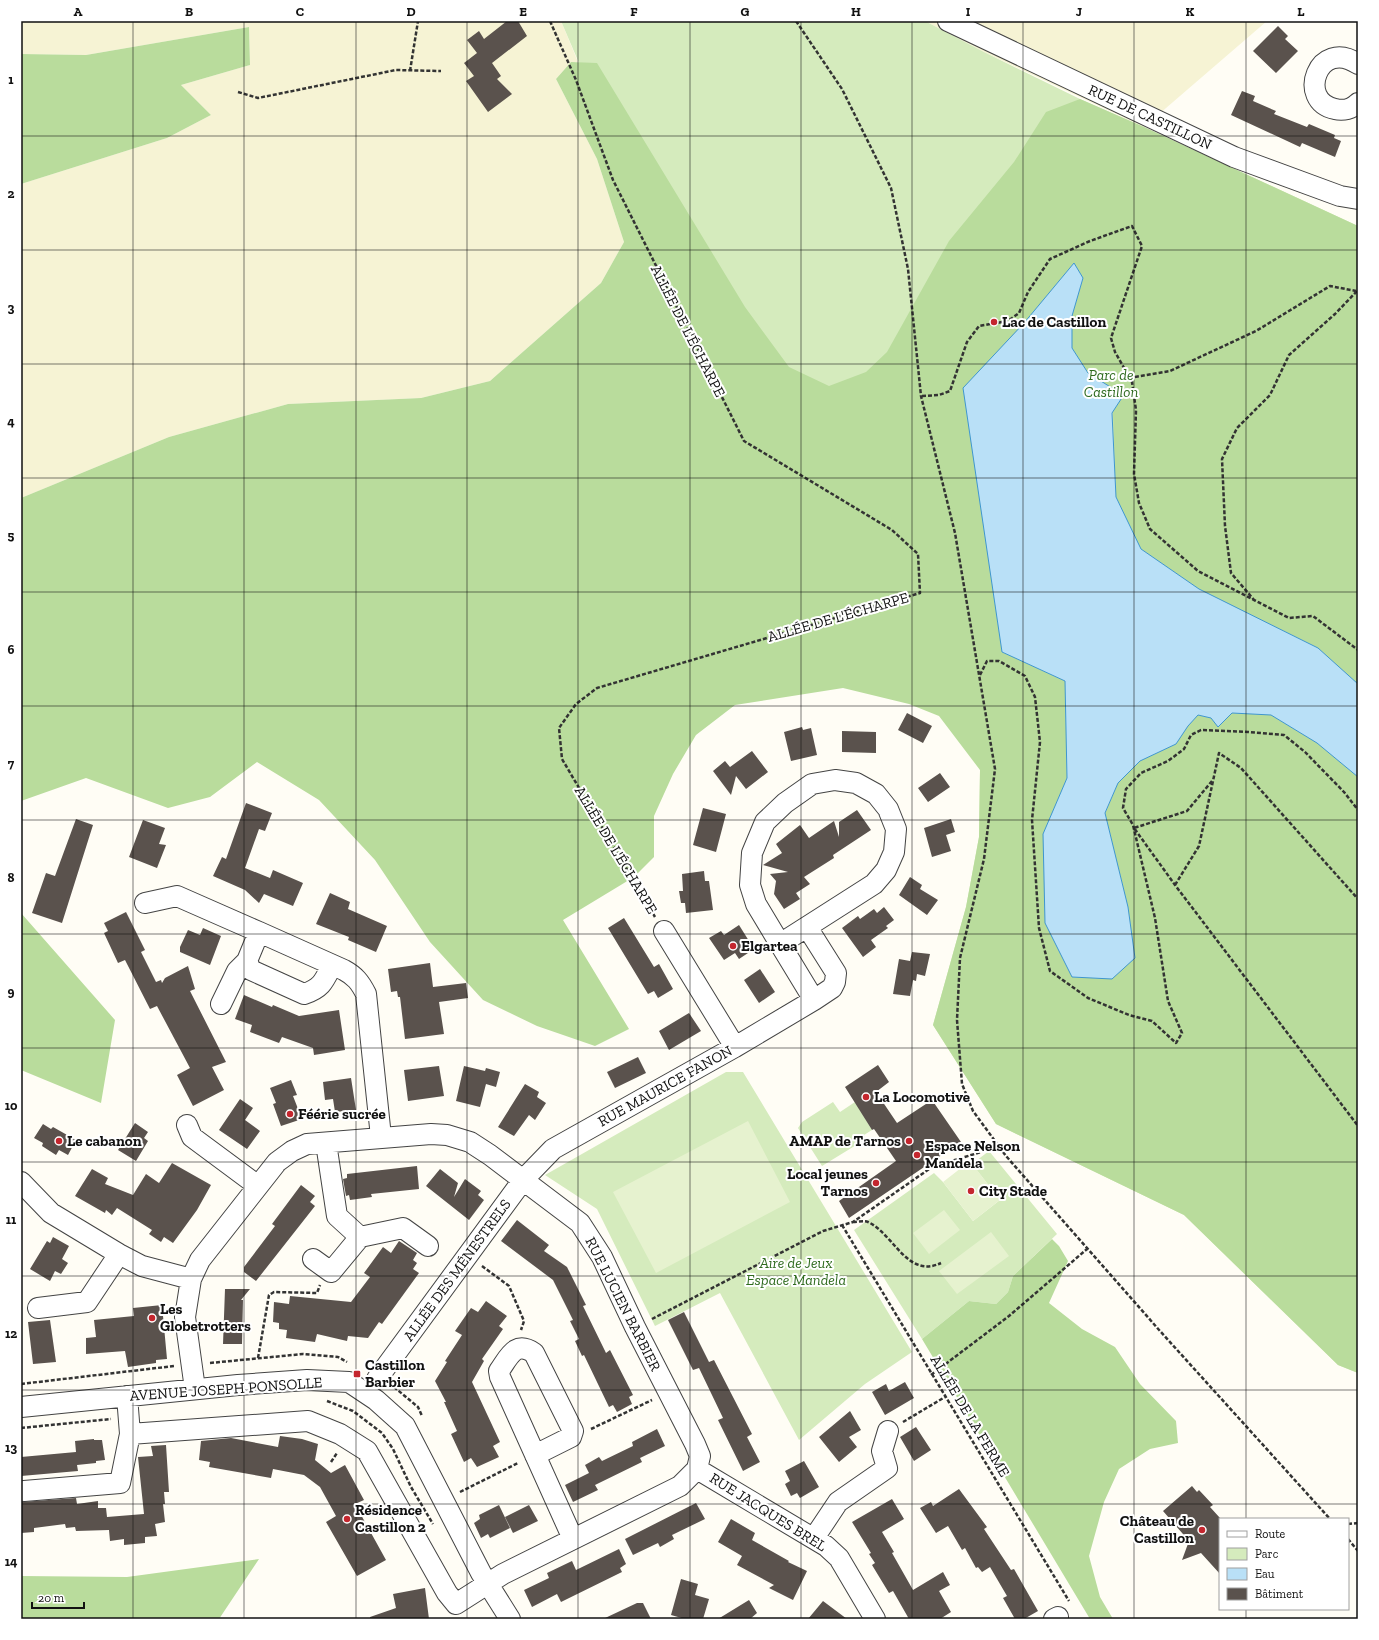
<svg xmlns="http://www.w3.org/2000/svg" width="1379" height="1640" viewBox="0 0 1379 1640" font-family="'Zilla Slab',serif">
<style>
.farmland{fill:#f6f3d4}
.green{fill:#d5ebbd}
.forest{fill:#b9dc9c}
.pitch{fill:#e6f2cf}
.water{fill:#b9e0f7;stroke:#3f96cf}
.building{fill:#5a524d}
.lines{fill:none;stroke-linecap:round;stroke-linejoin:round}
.minor-casing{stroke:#444;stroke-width:22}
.path{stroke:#333;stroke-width:2.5;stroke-dasharray:4 2;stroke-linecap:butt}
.minor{stroke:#fff;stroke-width:20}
.grid{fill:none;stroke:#111;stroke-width:1;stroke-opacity:0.55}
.poi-dot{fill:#c4262e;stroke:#fff;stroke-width:1.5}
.labels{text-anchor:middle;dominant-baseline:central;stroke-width:4;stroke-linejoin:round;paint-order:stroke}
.street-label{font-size:15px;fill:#111;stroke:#fff}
.poi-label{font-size:15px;font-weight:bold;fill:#111;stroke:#fff;text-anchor:start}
.park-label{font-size:15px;font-style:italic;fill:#2f6b1f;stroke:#fff}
.neatline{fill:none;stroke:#111;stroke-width:1.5}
.grid-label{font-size:13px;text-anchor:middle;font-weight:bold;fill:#111}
</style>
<rect width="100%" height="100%" fill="#fffdf5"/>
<path class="farmland" d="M21,21h540l17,41h-7l-15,17 41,80 27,83 -23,41 -111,98 -69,17 -133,6 -119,33 -148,61v-314l146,-46 44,-23 -30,-30 69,-20 -1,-38 -163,28 -65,-1z
M925,21h342l-123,106 -160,-75z"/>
<path class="green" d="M561,21h364l59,31 96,47 64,28 214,99v1147l-20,-8 -154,-150 -188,-91 -63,-99 33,-118 13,-70 1,-67 -14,-98 -352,-527z
M726,1072h17l169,280 -47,32 -66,56 -79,-147 -65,33 -58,-117 -52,-34z
M833,1102l7,10 15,-10 17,28 -8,5 2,4 -44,27 -24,-38 4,-6z
M989,1151l68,83 -44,42 -5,16 -12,12 -27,-3 -47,38 -68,-109 80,-57 9,9 30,39 27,-21 -28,-36z"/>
<path class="forest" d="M249,27l1,38 -69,20 30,30 -44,23 -146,46v-130l65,1z
M571,62l26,1 148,244 44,60 40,19 37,-14 21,-20 62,-111 65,-79 32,-50 34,-13 64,28 214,99v458l-40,-36 -119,-59 -58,-40 -25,-52 -4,-109 -24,-15 -16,-25v-32l11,-38 -9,-15 -50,60 -22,329 63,29 2,97 -24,56 92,124 -7,-51 -23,-93 13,-31 22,-22 36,-17 12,-18 10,-11 13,3 21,-5 39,2 46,28 41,34v596l-20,-8 -154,-150 -188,-91 -63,-99 33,-118 13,-70 1,-67 -41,-54 -30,-12 -66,-16 -108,17 -39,30 -23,39 -19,42v41l-20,20 -71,43 66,109 -34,17 -58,-20 -54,-26 -53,-58 -55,-82 -56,-60 -62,-38 -47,35 -42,11 -82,-30 -65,23v-303l148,-61 119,-33 133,-6 69,-17 111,-98 23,-41 -27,-83 -41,-80z
M21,913l94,107 -14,83 -80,-33z
M1052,1239l7,7 9,15 -19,42 33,26 33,18 25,37 36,37 2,22 -28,6 -31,20 -15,33 -15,54 11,41 13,22h-23l-168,-280 47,-38 27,3 12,-12 5,-16z
M259,1559l-40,60h-198v-43l106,1z"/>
<path class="pitch" d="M748,1121l42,81 -134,71 -43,-81z
M970,1161l30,39 -27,21 -30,-39z
M944,1210l16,20 -31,24 -16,-21z
M991,1232l18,24 -52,38 -18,-23z"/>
<path class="water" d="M1074,263l9,15 -11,38v32l16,25 24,15 8,-3 5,8 -13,20 4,84 25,52 58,40 119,59 40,36v93l-41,-34 -46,-28 -39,-2 -14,14 -7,-9 -13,-3 -10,11 -12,18 -36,17 -22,22 -13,30 23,94 7,51 -23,21 -40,-2 -27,-54 -2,-89 24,-56 -2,-97 -63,-29 -39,-264 61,-65z"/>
<path class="building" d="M507,21h11l9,15 -35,27 9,13 -4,3 15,15 -24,18 -22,-31 8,-5 -10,-13 13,-10 -10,-13 12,-9 5,8z
M1278,26l10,10 -3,3 13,12 -22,22 -23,-22z
M1242,91l13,5 -2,5 23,10 -2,3 33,13 2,-3 26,11 -1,3 7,3 -6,16 -33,-14 -2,4 -69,-32z
M907,713l25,13 -9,17 -25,-13z
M802,727l1,3 8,-2 6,27 -26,6 -7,-29z
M842,731l34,1v21l-34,-1z
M752,751l16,21 -22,17 -10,-13 -5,19 -18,-24 12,-10 5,6z
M940,773l10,14 -22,15 -10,-14z
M246,803l26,10 -7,18 -6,-2 -14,39 25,10 3,-8 30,13 -10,23 -29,-12 -5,9 -14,-13 -32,-14 9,-19 4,2z
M703,808l23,6 -10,38 -23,-7z
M857,810l14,20 -38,25 1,3 -30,19 6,7 -14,9 4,6 -16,10 -10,-15 2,-13 -6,-7 18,-2 -25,-7 19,-12 -6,-9 24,-19 9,13 25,-17 5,16v-15z
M76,819l17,6 -31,98 -30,-10 14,-40 9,3z
M951,819l4,13 -9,3 5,16 -19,6 -8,-29z
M143,820l22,8 -6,16 7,1 -9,23 -28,-11z
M704,871l1,10h4l4,29 -27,3 -1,-10h-4l-2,-12h4l-1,-17z
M910,877l12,8 -2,4 18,11 -11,15 -28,-20z
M330,893l20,9 -2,7 39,17 -11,26 -28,-12 1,-3 -33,-13z
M884,907l10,13 -8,6 2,2 -17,12 5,7 -13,10 -21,-29 16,-12 2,3 14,-10 3,4z
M126,912l19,38 -4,2 15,30 5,-2 1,3 3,-5 23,-12 7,23 -5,2 36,71 -14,5 12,23 -31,16 -16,-31 13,-7 -33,-62 -7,3 -25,-49 -7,3 -14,-30 4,-2 -4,-8z
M624,918l30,49 5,-3 14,25 -15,9 -4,-7 -6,3 -40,-66z
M739,925l15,24 -15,10 -4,-6 -11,7 -15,-22 12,-7 3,4z
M203,928l18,8 -11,29 -30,-13v-5l8,-17 12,5z
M912,952l18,2 -5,22 -8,-2 -1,7 -3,-1 -3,16 -17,-2 6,-35 11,2z
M430,963l3,24 33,-4 2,15 -29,4 5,32 -39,5 -5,-42h-2l-1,-6 -6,1 -3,-23z
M760,969l15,23 -16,11 -15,-23z
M244,995l28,12 1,-2 26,11 40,-6 6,40 -31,5 -1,-7 -31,-11 -3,6 -29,-11 2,-7 -17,-6z
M689,1013l12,18 -32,19 -10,-19z
M638,1057l8,16 -31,15 -8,-16z
M878,1065l11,17 -13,10 21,31 35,-23 29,42 -112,76 -10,-17 57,-40 -22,-32 -2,1 -27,-43z
M439,1066l5,30 -36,5 -4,-31z
M464,1066l21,5 1,-3 14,4 -4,15 -10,-3 -6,23 -24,-6z
M351,1078l5,32 -21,2 -2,-13 -8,1 -2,-18z
M291,1080l6,15 -4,1 9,23 -21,7 -8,-22 3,-1 -6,-15z
M525,1084l14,8 -2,5 9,6 -11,17 -6,-5 -15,21 -16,-9z
M240,1099l13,9 -8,12 15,11 -13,18 -28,-19z
M135,1123l13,9 -4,6 4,3 -12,20 -18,-11z
M43,1124l8,5 2,-2 23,13 -8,15 -9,-5 -3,5 -14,-9 1,-3 -9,-5z
M172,1163l39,22 -14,25 -24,33 -9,-6 -3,5 -12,-8 3,-4 -35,-22 -5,7 -6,-5 -1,3 -30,-17 17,-27 16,9 -3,6 28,11 13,-21 13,9z
M417,1166l2,23 -48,5 1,3 -22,3 -1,-5 -3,1 -3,-17 4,-1v-4z
M440,1169l18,14 -4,14 11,-18 16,12 -3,4 6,5 -15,20 -43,-34z
M301,1185l14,11 -5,6 5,4 -59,75 -12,-9v-5l31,-41 -3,-2z
M517,1220l32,25 -5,6 23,16 19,38 -3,1 23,47 4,-3 23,45 -4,2 3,7 -15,8 -4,-7 -4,2 -25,-52 -2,1 -7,-15 4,-2 -9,-18 3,-1 -20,-40 -52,-39z
M53,1237l16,9 -7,13 6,4 -7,11 -6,-3 -5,10 -20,-12 17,-28 3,2z
M399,1241l18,12 -4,7 4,3 -4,6 6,4 -37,51 -3,-2 -11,16 -20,-2 -1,5 -30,-7 -2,8 -29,-4 1,-8 -8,-1v-6l-6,-1 1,-20 15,2 1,-8 61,6 19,-25 -6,-4 19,-26 8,6z
M225,1289h25l-9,11h2l-1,44h-19z
M486,1301l21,15 -8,10 4,3 -21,30 2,2 -12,21 28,60 -7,4 6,11 -22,10 -6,-9 -7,4 -13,-28 6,-3 -13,-29h2l-11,-21 12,-19 -2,-1 17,-26 -7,-4 16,-23 7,4z
M162,1305l5,54 -11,1v3l-28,4 -3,-16 -39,3v-16l10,-1 -2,-17 40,-4 -1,-8z
M684,1312l25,50 5,-2 38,74 -5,3 13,25 -17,9 -25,-51 5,-2 -24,-50 -6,2 -25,-50z
M50,1320l6,42 -23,2 -5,-42z
M905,1382l9,16 -29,17 -13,-23 14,-8 3,7z
M850,1411l11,19 -12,7 8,10 -18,15 -20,-25z
M916,1427l15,23 -17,11 -14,-24z
M657,1429l8,17 -25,12 2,4 -47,23 3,5 -25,12 -8,-17 24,-12 -4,-8 14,-8 3,4 31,-15 -1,-4z
M280,1436l22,3 16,5 -3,16 16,13 14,-8 19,35 -9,4 31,56 -29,16 -31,-54 10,-6 -16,-29 -16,-12 -31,-6 -2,9 -62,-11 1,-5 -11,-2 2,-19 30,-3 47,9z
M94,1439v1h8l3,20 -9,1v2l-19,2 1,6 -57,5v-19l55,-5 -1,-11z
M166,1445l3,47h-5l1,12h-2l2,18 -10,2 2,12 -12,1v6l-21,2v-6l-14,2 -1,-11 -33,1 -1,-4 -9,1 -1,-4 -31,4v4l-13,1v-31l55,-4 1,6 21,-3v7h8l1,9 37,-3 -6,-57 15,-1 -2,-10z
M804,1461l15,26 -19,11 -3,-5 -6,3 -6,-12 5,-3 -5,-10z
M1192,1486l5,6 2,-2 14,15 -3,2 10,11v56l-19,-21 -19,7 7,-19 -26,-30z
M959,1489l28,38 -3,2 27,41 3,-1 24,42 -14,8h-9l-12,-21 4,-2 -17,-29 -8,5 -4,-5 -2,1 -11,-20 -3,2 -14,-24 -12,7 -16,-25 11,-6 2,4z
M892,1499l12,20 -22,13 12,20 -2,1 21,37 30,-18 7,13 -11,6 12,21 -11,7h-31l-16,-28 -4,2 -17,-28 3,-2 -6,-9 2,-1 -19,-31z
M696,1503l9,16 -33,16 2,4 -14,8 -2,-4 -25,12 -8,-16z
M499,1505l11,23 -20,10 -2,-4 -7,4 -7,-15 6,-4 -1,-4z
M529,1505l9,16 -25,12 -8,-16z
M731,1519l24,14 -3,7 37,21 -1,1 19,9 -14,29 -24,-12 5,-3 -37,-20 5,-9 -24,-14z
M619,1549l7,15 -6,4 2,4 -61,30 -4,-8 -25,13 -8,-17 25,-12 -2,-5 25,-12 4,9z
M681,1579l17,5 -3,11 14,4 -6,20h-18l-14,-4z
M425,1588l4,31h-59v-2l26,-9 -3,-14z
M749,1600l8,13 -7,6h-32z
M823,1601l24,18h-39z
M637,1603h6l8,16h-48z"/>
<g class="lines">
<defs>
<path id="minor" d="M948,21l286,136 106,39 18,3
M1358,64c-40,-27 -62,37 -23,45 8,2 17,0 23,-6
M145,903l32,-7 82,36
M664,931l71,116
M780,944l94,-60 12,-14 8,-18 2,-23 -8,-20 -12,-15 -20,-11 -21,-3 -23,4 -27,19 -20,19 -13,31 -2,32 6,19 24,40 34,56 18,-12 3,-6 1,-9 -29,-46
M332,965c-8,16 -10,23 -28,29l-53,-24 -4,-9 12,-29 85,38c11,6 16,12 22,24l15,143
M221,1004l16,-33 10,-10
M187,1125l5,12 66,49
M326,1143l11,73 23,21
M21,1182l30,31 68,41 23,12 49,13
M313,1259l18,13 29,-35 43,-9 25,18
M38,1308l49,-6 32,-48
M377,1379l146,-199 30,-31 182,-102 79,-47
M195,1389l-10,-72 6,-38 9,-19 77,-98 15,-11 15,-7 124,-10 16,1 23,7 20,13 90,68 22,34 33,70 60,117 5,12 -3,13 -17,17 -177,88 -47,30
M21,1407l217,-22 69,-5 42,2 27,18 29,26 76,147 29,46
M130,1434l178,-13 32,13 27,17 80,142 9,11
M535,1455l36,-18 2,-6 -39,-78c-19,-13 -25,4 -35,18l1,6 73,162
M697,1469l129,77 13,12 36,61
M24,1491l96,-8 10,-49 -3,-38
M814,1538l24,-36 49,-34 -5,-17 6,-20
M1054,1619l4,-2"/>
</defs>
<use href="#minor" class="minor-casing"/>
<path class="path" d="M550,21l26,59 37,100 131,261 148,89 26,24 2,39 -323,95 -21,16 -17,24 3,31 93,158
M796,21l46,68 49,99 17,81 13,127 34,137 40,236 -11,90 -24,99 -3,62 5,64 11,27 33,45 154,175 170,188
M410,71l8,-50
M238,92l20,6 138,-28 45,1
M1129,378l41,-7 86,-40 74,-45 26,5
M922,396l17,-1 11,-4 17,-49 12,-16 29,-5 11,-8 9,-21 22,-33 40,-18 42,-15 10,20 -31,92 4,14 17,30 4,28 -2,64 5,29 11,26 48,42 91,47 24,-2 45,34
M1255,601l-24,-28 -6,-47 -3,-67 15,-31 33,-33 19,-40 46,-41 23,-24
M980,675l7,-14h12l26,15 10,21 5,45 -8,78 7,108 11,43 38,27 41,17 23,6 24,22 6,-10 -14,-32 -13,-83 -22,-93 -10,-17 3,-19 15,-16 27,-12 16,-12 7,-14 10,-5 47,2 36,3 21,17 39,40 14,18
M1212,781l-25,30 -53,17 41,57 183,241
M1175,885l24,-39 20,-93 22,15 117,131
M853,1222c5,0 12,-2 15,0 26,12 39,57 73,41
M842,1225l227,376
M482,1266l27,20 15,35 -3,9
M652,1319l171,-88 30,-9 79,-55 49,-15 14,-11
M258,1358l11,-63 5,-3 43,1 3,-8
M210,1363l93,-9 35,3 9,5
M931,1375l78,-59 78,-67
M21,1384l153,-18
M394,1387l24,20 4,9
M327,1401l26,10 29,22 11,16 18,38 22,37
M903,1422l42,-25
M21,1428l90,-9
M591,1429l61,-29
M331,1462l6,-9
M460,1492l58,-29
M1348,1524l10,-1
M1348,1539l10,12"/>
<use href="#minor" class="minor"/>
</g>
<path class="grid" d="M133,21v1598M244,21v1598M356,21v1598M467,21v1598M578,21v1598M690,21v1598M801,21v1598M912,21v1598M1023,21v1598M1134,21v1598M1246,21v1498M21,136h1337M21,250h1337M21,364h1337M21,478h1337M21,592h1337M21,706h1337M21,820h1337M21,934h1337M21,1048h1337M21,1162h1337M21,1276h1337M21,1390h1337M21,1504h1337M1246,1609v10"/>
<g class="poi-dot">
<circle cx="994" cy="322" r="4"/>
<circle cx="733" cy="946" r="4"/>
<circle cx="866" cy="1097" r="4"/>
<circle cx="290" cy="1114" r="4"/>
<circle cx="59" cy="1141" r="4"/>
<circle cx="909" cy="1141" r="4"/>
<circle cx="917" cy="1155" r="4"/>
<circle cx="876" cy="1183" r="4"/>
<circle cx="971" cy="1191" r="4"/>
<circle cx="152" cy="1318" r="4"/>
<rect x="353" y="1370" width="8" height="8" rx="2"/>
<circle cx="347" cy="1519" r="4"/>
<circle cx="1202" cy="1530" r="4"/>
</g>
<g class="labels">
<g class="street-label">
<text transform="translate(1150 117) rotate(25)">RUE DE CASTILLON</text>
<text transform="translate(688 331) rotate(63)">ALLÉE DE L'ÉCHARPE</text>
<text transform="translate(838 617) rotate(-16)">ALLÉE DE L'ÉCHARPE</text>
<text transform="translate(616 850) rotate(59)">ALLÉE DE L'ÉCHARPE</text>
<text transform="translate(665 1086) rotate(-29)">RUE MAURICE FANON</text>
<text transform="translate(457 1270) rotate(-54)">ALLÉE DES MÉNESTRELS</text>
<text transform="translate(623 1304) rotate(63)">RUE LUCIEN BARBIER</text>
<text transform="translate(226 1389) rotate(-4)">AVENUE JOSEPH PONSOLLE</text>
<text transform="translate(970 1416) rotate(59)">ALLÉE DE LA FERME</text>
<text transform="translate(768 1512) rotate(32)">RUE JACQUES BREL</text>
</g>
<g class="poi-label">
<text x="1002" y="322">Lac de Castillon</text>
<text x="741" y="946">Elgartea</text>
<text x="874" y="1097">La Locomotive</text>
<text x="298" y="1114">Féérie sucrée</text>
<text x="67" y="1141">Le cabanon</text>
<text x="901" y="1141" text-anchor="end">AMAP de Tarnos</text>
<text x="925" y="1146">Espace Nelson<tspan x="925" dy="17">Mandela</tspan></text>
<text x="868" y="1174" text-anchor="end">Local jeunes<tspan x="868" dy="17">Tarnos</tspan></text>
<text x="979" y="1191">City Stade</text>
<text x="160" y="1309">Les<tspan x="160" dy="17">Globetrotters</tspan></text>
<text x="365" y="1365">Castillon<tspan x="365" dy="17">Barbier</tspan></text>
<text x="355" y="1510">Résidence<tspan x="355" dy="17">Castillon 2</tspan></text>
<text x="1194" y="1521" text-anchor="end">Château de<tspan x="1194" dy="17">Castillon</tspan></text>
</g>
<g class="park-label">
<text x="1111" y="375">Parc de<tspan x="1111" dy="17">Castillon</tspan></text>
<text x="796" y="1263">Aire de Jeux<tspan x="796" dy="17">Espace Mandela</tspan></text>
</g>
</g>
<rect width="1379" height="1640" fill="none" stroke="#ffffff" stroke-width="44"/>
<rect x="1219" y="1518" width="130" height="92" fill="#ffffff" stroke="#a0a0a0"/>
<rect x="1227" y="1531" width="20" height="6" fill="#ffffff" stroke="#a0a0a0"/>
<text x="1255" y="1538" font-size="12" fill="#111111">Route</text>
<rect x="1227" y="1548" width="20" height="12" fill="#d5ebbd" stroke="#a0a0a0"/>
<text x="1255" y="1558" font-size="12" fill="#111111">Parc</text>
<rect x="1227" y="1568" width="20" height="12" fill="#b9e0f7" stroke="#a0a0a0"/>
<text x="1255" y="1578" font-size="12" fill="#111111">Eau</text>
<rect x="1227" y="1588" width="20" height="12" fill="#5a524d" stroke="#a0a0a0"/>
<text x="1255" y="1598" font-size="12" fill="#111111">Bâtiment</text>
<path d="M32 1602v6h52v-6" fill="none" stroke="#111111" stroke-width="2"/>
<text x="38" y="1602" font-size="12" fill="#111111" stroke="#ffffff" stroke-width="3" paint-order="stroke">20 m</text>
<rect x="22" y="22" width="1335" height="1596" class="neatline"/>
<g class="grid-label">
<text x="78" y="16">A</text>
<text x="189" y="16">B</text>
<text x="300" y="16">C</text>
<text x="411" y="16">D</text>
<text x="523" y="16">E</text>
<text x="634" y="16">F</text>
<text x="745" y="16">G</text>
<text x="856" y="16">H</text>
<text x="968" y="16">I</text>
<text x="1079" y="16">J</text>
<text x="1190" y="16">K</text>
<text x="1301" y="16">L</text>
<text x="11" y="84">1</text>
<text x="11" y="198">2</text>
<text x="11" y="312">3</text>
<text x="11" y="426">4</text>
<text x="11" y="540">5</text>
<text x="11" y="654">6</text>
<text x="11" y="768">7</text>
<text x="11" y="882">8</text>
<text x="11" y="996">9</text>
<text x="11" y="1110">10</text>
<text x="11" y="1224">11</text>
<text x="11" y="1338">12</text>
<text x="11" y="1452">13</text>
<text x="11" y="1566">14</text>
</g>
</svg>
